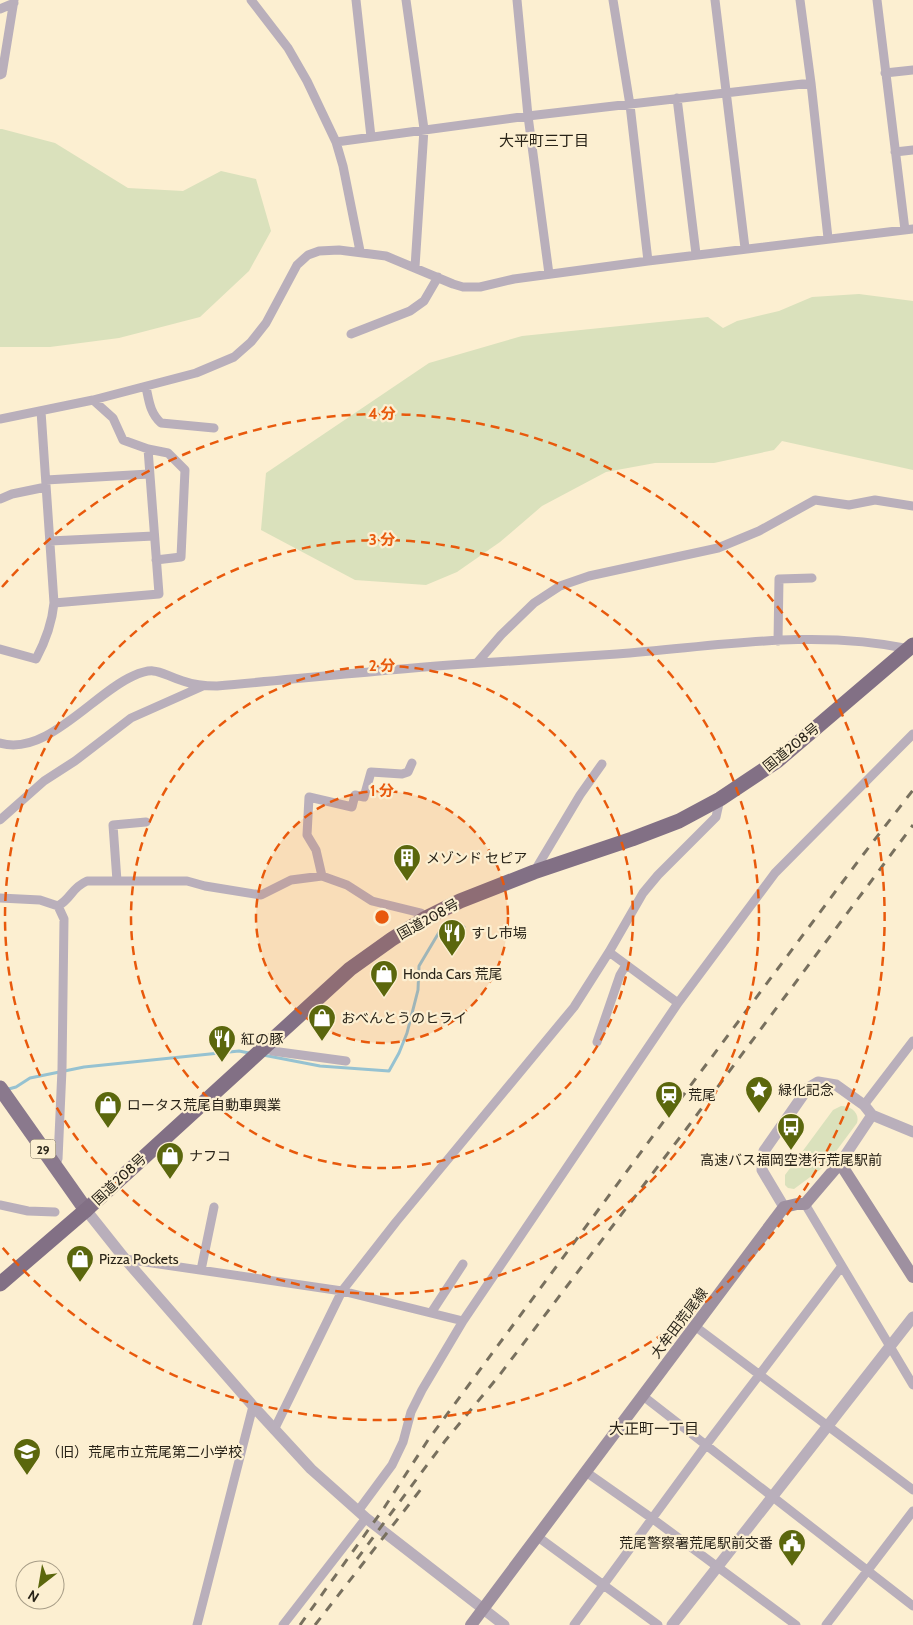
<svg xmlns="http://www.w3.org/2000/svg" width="913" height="1625" viewBox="0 0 913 1625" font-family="Cabin,'Noto Sans JP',sans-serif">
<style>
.green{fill:#dae1bc}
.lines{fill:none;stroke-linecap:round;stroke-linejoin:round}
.stream{stroke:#96c2d1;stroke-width:3}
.minor{stroke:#b9afbb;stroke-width:9}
.tertiary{stroke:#b9afbb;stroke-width:11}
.secondary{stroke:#9e90a0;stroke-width:12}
.primary{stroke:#8a798d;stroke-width:15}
.trunk{stroke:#827085;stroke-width:15}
.rail{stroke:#78705e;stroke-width:3;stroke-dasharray:9 9;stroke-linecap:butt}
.ring{fill:none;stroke:#e8590c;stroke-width:2.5;stroke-dasharray:9 6}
.labels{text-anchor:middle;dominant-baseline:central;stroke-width:4.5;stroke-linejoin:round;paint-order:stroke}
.shield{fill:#fcefd1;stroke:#686050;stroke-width:1}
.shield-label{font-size:12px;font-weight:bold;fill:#282318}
.street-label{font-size:14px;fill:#282318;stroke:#fcefd1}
.poi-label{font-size:14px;fill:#282318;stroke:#fcefd1;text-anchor:start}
.neighbourhood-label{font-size:15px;fill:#282318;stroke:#fcefd1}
.centre{fill:#e8590c;stroke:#fcefd1;stroke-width:2.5}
.ring-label{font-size:15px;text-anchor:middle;font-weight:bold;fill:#e8590c;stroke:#fcefd1;stroke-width:4.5;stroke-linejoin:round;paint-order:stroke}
</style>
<rect width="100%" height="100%" fill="#fcefd1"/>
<path class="green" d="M0,129h2l53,14 73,45 55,3 38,-20 35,8 15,52 -22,40 -49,46 -81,21 -69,9h-50z
M859,294l54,7v169l-131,-29 -8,9 -60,13h-59l-49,9 -64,34 -42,36 -43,30 -31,13 -71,-5 -94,-50 5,-57 163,-110 93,-27 186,-19 15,11 14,-7 42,-10 33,-14z
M841,1106c10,0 19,7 16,17l-32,43 -31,23 -6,-1 -3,-3v-10l48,-65z"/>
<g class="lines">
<path class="stream" d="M263,1055l57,11 69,5 10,-18 8,-20 11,-43 1,-24 22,-37 6,-3 17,1
M5,1090l11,-3 14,-9 54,-11 155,-16 10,2"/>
<path class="minor" d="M251,0l37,48 19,33 29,61 7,24 17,85
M356,0l15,137
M406,0l18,129 -9,138
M517,0l11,116 21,158
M613,0l17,105 18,156
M715,0l30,248
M800,0l11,83 17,155
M877,0l28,230
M0,9l14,-6
M885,73l28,-3
M0,75l2,-1 12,-74
M677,98l19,156
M336,142l192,-26 283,-33
M895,152l18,-2
M351,334l59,-23 14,-10 14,-24
M146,387c3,14 4,26 15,36l53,5
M93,400l20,18 10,22 25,9 20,4 17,17 -4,87 -25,3
M0,419l93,-19 103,-27 38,-16 17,-15 15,-19 31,-58 11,-10 11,-4 20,-1 47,6 67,28 10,3h17l34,-8 134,-18 265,-32
M46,480l103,-6
M0,499l12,-5 34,-7
M50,541l104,-5
M54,603l105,-9 -11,-145
M778,641l1,-62 33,-1
M0,649l36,10c10,-19 16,-35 18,-56l-13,-192
M477,663l24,-28 33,-32 26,-17 29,-10 129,-28 41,-17 56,-31 34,5 26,-5 38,6
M0,743c46,14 94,-50 133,-67 24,-11 27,-2 50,5 11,4 22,5 34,5 78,-7 156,-15 233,-21 56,-4 111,-7 167,-11 98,-7 195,-26 293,-5
M0,820l44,-39 31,-20 56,-43 72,-32
M534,872l46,-77 22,-31
M322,876l-6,-26 -9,-15 2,-38 43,10 3,-12 9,2 7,-25 31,2 6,-2 4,-9
M117,881l-4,-56 33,-3
M0,898l40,2 18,6
M609,952l69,51
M597,1042l23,-67 6,-10
M263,1047l9,4 74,10
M864,1105l49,-64
M51,1162l7,-3 4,-90 2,-150 -6,-13c14,-8 13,-18 29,-25h100l18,5 56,9 30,-15 31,-4 25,9 25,16 49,12 3,6
M805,1204l108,181
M0,1205l28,6 27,1
M125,1259l217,32 121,30
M201,1270l13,-63
M431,1313l32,-49
M696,1327l217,163
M643,1396l270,210
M274,1430l68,-139 54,-69 178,-215 35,-55 34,-59 15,-18 58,-58 4,-18
M586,1472l67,47 143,106
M358,1511l34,-46 11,-23 8,-30 11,-22 41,-69 215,-318 97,-130 138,-139
M538,1537l120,88
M197,1625l56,-219
M283,1625l83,-107
M574,1625l132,-180 136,-179
M826,1625l87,-114"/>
<path class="tertiary" d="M840,1163l32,-48
M784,1207l-22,-37 2,-19 44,-63 10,-6 18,3 28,20 8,10 41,17
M86,1210l39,49 128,147 58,63 55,49 138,107
M672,1625l241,-308"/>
<path class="secondary" d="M471,1625l313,-418 13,-3h8l35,-41 73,114"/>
<path class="primary" d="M0,1088l86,122"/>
<path class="trunk" d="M0,1284l86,-74 264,-241 42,-30 32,-20 36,-18 74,-29 98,-33 47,-18 41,-22 57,-38 136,-116"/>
<path class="rail" d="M357,1559l88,-118 53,-64 189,-249 226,-303
M300,1625l84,-117 44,-68 239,-323 192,-257 54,-70
M315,1625l110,-141"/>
</g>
<circle cx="382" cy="917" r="126" fill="#e8590c" fill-opacity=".12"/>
<g class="ring">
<circle cx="382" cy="917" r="126"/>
<circle cx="382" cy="917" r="251"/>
<circle cx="382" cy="917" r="377"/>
<path d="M2 587A503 503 0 1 1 2 1247"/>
</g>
<defs>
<symbol id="building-pin" viewBox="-11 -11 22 30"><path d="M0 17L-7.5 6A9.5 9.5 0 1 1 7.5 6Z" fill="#5b670d" stroke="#fcefd1"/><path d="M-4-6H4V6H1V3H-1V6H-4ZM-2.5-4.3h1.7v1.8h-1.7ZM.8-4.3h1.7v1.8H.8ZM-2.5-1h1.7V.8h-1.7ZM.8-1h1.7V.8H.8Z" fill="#fff"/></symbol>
<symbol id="restaurant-pin" viewBox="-11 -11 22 30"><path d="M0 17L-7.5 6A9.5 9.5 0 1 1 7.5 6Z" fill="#5b670d" stroke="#fcefd1"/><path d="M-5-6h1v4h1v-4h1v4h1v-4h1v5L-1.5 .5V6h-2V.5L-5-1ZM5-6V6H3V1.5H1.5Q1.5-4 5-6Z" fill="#fff"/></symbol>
<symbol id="shop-pin" viewBox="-11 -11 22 30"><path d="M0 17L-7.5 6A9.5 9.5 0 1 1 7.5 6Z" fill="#5b670d" stroke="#fcefd1"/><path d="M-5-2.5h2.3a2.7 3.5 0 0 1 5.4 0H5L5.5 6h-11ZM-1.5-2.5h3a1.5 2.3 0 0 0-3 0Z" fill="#fff"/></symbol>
<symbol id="sight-pin" viewBox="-11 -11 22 30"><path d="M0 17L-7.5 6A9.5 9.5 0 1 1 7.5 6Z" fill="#5b670d" stroke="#fcefd1"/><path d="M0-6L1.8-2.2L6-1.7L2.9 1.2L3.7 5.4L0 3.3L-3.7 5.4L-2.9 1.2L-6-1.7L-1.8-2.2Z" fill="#fff"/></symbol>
<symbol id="station-pin" viewBox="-11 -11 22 30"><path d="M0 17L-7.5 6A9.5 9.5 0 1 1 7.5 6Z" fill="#5b670d" stroke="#fcefd1"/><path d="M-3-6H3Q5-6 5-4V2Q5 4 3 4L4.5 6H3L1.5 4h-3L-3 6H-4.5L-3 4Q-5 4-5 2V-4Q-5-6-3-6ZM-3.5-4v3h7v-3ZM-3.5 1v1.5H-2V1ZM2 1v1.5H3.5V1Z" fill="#fff"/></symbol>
<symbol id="bus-pin" viewBox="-11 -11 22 30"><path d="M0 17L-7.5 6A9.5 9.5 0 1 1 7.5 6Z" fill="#5b670d" stroke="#fcefd1"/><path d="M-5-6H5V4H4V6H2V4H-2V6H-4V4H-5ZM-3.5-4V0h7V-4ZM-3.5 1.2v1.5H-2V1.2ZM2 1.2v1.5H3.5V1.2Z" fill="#fff"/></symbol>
<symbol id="school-pin" viewBox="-11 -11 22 30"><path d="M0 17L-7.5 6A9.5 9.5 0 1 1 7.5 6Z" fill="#5b670d" stroke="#fcefd1"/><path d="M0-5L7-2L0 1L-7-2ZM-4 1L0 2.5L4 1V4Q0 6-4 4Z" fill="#fff"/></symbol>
<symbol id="civic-pin" viewBox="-11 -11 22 30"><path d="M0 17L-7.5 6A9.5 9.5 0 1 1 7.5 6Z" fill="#5b670d" stroke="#fcefd1"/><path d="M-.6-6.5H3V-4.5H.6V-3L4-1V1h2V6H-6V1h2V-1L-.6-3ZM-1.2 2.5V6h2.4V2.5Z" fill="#fff"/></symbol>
</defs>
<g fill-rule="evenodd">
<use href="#building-pin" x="391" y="842" width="32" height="43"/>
<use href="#restaurant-pin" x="436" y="917" width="32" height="43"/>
<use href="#shop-pin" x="368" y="958" width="32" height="43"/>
<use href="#shop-pin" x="306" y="1002" width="32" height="43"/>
<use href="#restaurant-pin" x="206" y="1023" width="32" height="43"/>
<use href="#sight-pin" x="743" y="1074" width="32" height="43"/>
<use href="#station-pin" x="653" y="1079" width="32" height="43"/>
<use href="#shop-pin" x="92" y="1089" width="32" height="43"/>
<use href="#bus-pin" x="775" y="1111" width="32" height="43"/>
<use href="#shop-pin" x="154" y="1140" width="32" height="43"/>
<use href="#shop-pin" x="64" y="1243" width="32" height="43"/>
<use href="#school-pin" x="11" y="1436" width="32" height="43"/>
<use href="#civic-pin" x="776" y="1527" width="32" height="43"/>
</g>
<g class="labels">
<rect class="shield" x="30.5" y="1139.5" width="25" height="19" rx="4"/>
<g class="shield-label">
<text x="43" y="1149">29</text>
</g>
<g class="street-label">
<text transform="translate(791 747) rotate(-39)">国道208号</text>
<text transform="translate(428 919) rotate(-29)">国道208号</text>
<text transform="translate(119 1179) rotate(-43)">国道208号</text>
<text transform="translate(679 1323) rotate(-53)">大牟田荒尾線</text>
</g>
<g class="poi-label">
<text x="426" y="858">メゾンド セピア</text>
<text x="471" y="933">すし市場</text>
<text x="403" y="974">Honda Cars 荒尾</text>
<text x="341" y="1018">おべんとうのヒライ</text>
<text x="241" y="1039">紅の豚</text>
<text x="778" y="1090">緑化記念</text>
<text x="688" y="1095">荒尾</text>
<text x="127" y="1105">ロータス荒尾自動車興業</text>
<text x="189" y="1156">ナフコ</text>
<text x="791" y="1160" text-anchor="middle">高速バス福岡空港行荒尾駅前</text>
<text x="99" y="1259">Pizza Pockets</text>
<text x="46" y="1452">（旧）荒尾市立荒尾第二小学校</text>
<text x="773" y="1543" text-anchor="end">荒尾警察署荒尾駅前交番</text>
</g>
<g class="neighbourhood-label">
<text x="544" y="141">大平町三丁目</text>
<text x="654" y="1429">大正町一丁目</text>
</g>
</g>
<circle cx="382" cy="917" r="8" class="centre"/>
<g class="ring-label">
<text x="382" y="419">4 分</text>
<text x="382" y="545">3 分</text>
<text x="382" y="671">2 分</text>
<text x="382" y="796">1 分</text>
</g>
<g transform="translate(40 1585) rotate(211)"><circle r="24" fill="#fcefd1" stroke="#a79d87"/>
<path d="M0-4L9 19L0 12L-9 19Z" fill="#5b670d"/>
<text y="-8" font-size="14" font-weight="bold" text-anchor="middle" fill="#282318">N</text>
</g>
</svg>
